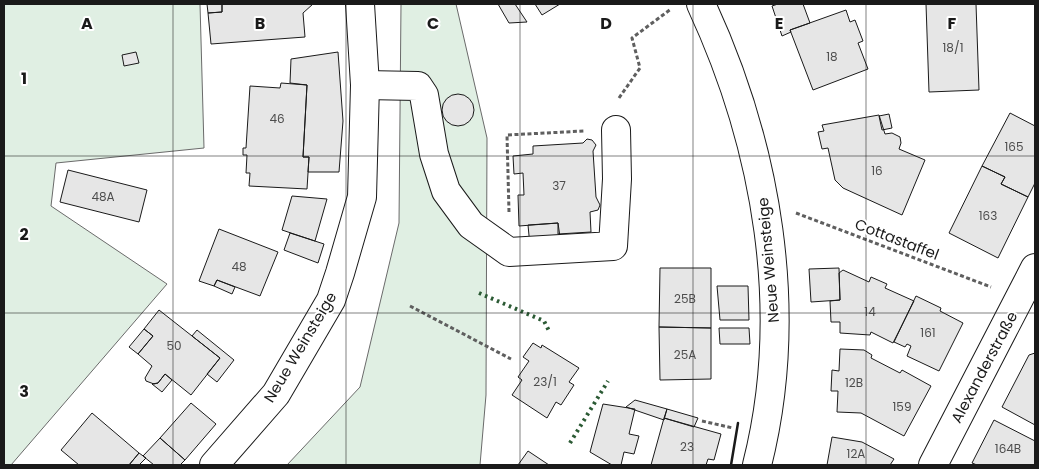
<svg xmlns="http://www.w3.org/2000/svg" width="1039" height="469" viewBox="0 0 1039 469" font-family="Poppins,sans-serif">
<style>
.green{fill:#e0efe3;stroke:#6a6a6a}
.building{fill:#e6e6e6;stroke:#1a1a1a}
.lines{fill:none;stroke-linecap:round;stroke-linejoin:round}
.minor-casing{stroke:#1a1a1a;stroke-width:30}
.major-casing{stroke:#1a1a1a;stroke-width:30}
.path{stroke:#5f5f5f;stroke-width:3;stroke-dasharray:4 2.5;stroke-linecap:butt}
.minor{stroke:#fff;stroke-width:28}
.major{stroke:#fff;stroke-width:28}
.hedge{stroke:#2b5a34;stroke-width:4;stroke-dasharray:2.5 4;stroke-linecap:butt}
.wall{stroke:#1a1a1a;stroke-width:2.5}
.grid{fill:none;stroke:#1a1a1a;stroke-width:1;stroke-opacity:0.55}
.labels{text-anchor:middle;dominant-baseline:central;stroke-width:4;stroke-linejoin:round;paint-order:stroke}
.number-label{font-size:12px;fill:#4d4d4d}
.street-label{font-size:15px;fill:#1a1a1a;stroke:#fff}
.grid-label{font-size:16px;text-anchor:middle;font-weight:bold;fill:#1a1a1a;stroke:#fff;stroke-width:4;stroke-linejoin:round;paint-order:stroke}
</style>
<rect width="100%" height="100%" fill="#fff"/>
<path class="green" d="M4,4h196l4,144 -148,15 -5,43 116,78 -156,181h-7z
M401,4h55l31,134 -1,257 -6,70h-193l73,-78 39,-164z"/>
<path class="building" d="M207,4h15v8l-14,1z
M222,4h91l-10,9 2,24 -94,7 -3,-31 14,-1z
M498,4h17l12,18 -18,1z
M535,4h25l-18,11z
M778,4h25l7,19 -20,7 1,2 -9,4 -10,-30z
M926,4h50l3,86 -50,2z
M846,10l4,12 5,-2 8,21 -5,2 10,26 -55,21 -23,-60z
M136,52l3,11 -15,3 -2,-11z
M338,52l5,69 -4,51h-31l1,-15h-6l4,-72 -17,-2 1,-24z
M281,83l26,2 -4,72h6l-2,32 -58,-3 1,-13h-4l1,-18h-4v-7h3l4,-62 30,2z
M442 110a16 16 0 1 1 32 0a16 16 0 1 1-32 0Z
M1010,113l25,13v57l-7,14 -27,-13 4,-7 -23,-11z
M889,114l3,14 -10,2 -3,-14z
M879,115l6,19 7,-1 8,4 1,6 -2,6 26,11 -23,55 -59,-27 -8,-8 -7,-32 -6,1 -4,-17 6,-1 -2,-6z
M587,139l5,1 4,5 -3,6 3,46 4,8 -2,5 -8,2 1,20 -33,2v-11l-39,3 -1,-31h6l-1,-22 -9,1 -1,-18 20,-2v-8l50,-3z
M982,166l23,11 -4,7 27,13 -30,61 -49,-25z
M68,170l79,20 -8,32 -79,-20z
M292,196l35,3 -12,42 -33,-11z
M558,223l3,21 -31,2 -2,-21z
M219,229l59,23 -18,44 -43,-16 -3,6 -15,-5z
M290,233l34,11 -6,19 -34,-13z
M660,268h51v60l-52,-1z
M839,268l1,32 -29,2 -2,-33z
M843,270l26,12 2,-5 16,7 -2,4 29,13 -21,42 -22,-11 -1,3 -30,-2v-11h-9l-1,-21 10,-1 -1,-27z
M217,280l18,7 -3,7 -18,-8z
M717,286h31l1,34h-29z
M916,296l25,12 -1,3 23,12 -24,48 -32,-15 4,-10 -4,-2 -2,3 -11,-5z
M159,310l61,48 -29,37 -26,-21 -7,9 -4,1 -8,-3 -1,-3 7,-12 -14,-12 15,-18 -9,-7z
M659,327l52,1v51l-51,1z
M719,328h30l1,16h-30z
M144,329l9,7 -15,18 -9,-7z
M197,330l37,30 -17,22 -10,-8 13,-16 -28,-22z
M533,343l8,5 1,-3 37,23 -10,14 5,3 -13,20 -5,-3 -9,16 -35,-23 10,-15 -4,-3 11,-16 -6,-4z
M840,349l24,1 8,5 -1,3 29,15 2,-3 29,16 -27,50 -43,-23 -24,-1 1,-21h-7l1,-21 7,1z
M1035,353v72l-33,-18 27,-52z
M165,374l7,6 -10,12 -10,-8 6,-1z
M635,400l32,9 -3,11 -38,-13z
M191,403l25,21 -31,36 -25,-22z
M603,404l32,5 -6,25 10,2 -5,18 -10,-2 -3,13h-9l-22,-13z
M667,409l31,9 -4,9 -30,-9z
M92,413l47,40 -10,12h-50l-18,-15z
M664,418l57,16 -7,26 -6,-1 -2,6h-55z
M994,420l41,21v24h-58l-5,-2z
M832,437l30,5 32,17 -4,6h-63z
M160,438l25,22 -5,5h-26l-11,-9z
M528,451l21,14h-31z
M139,453l7,5 -7,7h-10z"/>
<g class="lines">
<defs>
<path id="minor" d="M701,4c66,142 95,307 56,461
M365,85l53,1 6,9 10,59 12,37 25,34 38,27 104,-6 4,-67 -1,-49
M933,465l102,-197"/>
<path id="major" d="M214,465l62,-71 55,-94 9,-27 22,-76 3,-112 -5,-81"/>
</defs>
<use href="#minor" class="minor-casing"/>
<use href="#major" class="major-casing"/>
<path class="path" d="M619,98l21,-30 -8,-30 39,-29
M509,212l-2,-77 77,-4
M796,213l195,74
M410,306l101,53
M702,421l31,7"/>
<use href="#minor" class="minor"/>
<use href="#major" class="major"/>
<path class="hedge" d="M479,293l65,28 5,10
M570,443l38,-62"/>
<path class="wall" d="M731,465l7,-42"/>
</g>
<path class="grid" d="M173,4v461M346,4v461M520,4v461M693,4v461M866,4v461M4,156h1031M4,313h1031"/>
<g class="labels">
<g class="number-label">
<text x="953" y="47">18/1</text>
<text x="832" y="56">18</text>
<text x="277" y="118">46</text>
<text x="1014" y="146">165</text>
<text x="877" y="170">16</text>
<text x="559" y="185">37</text>
<text x="103" y="196">48A</text>
<text x="988" y="215">163</text>
<text x="239" y="266">48</text>
<text x="685" y="298">25B</text>
<text x="870" y="311">14</text>
<text x="928" y="332">161</text>
<text x="174" y="345">50</text>
<text x="685" y="354">25A</text>
<text x="545" y="381">23/1</text>
<text x="854" y="382">12B</text>
<text x="902" y="406">159</text>
<text x="687" y="446">23</text>
<text x="1008" y="448">164B</text>
<text x="856" y="453">12A</text>
</g>
<g class="street-label">
<text transform="translate(897 239) rotate(21)">Cottastaffel</text>
<text transform="translate(768 260) rotate(-95)">Neue Weinsteige</text>
<text transform="translate(300 347) rotate(-59)">Neue Weinsteige</text>
<text transform="translate(984 367) rotate(-62)">Alexanderstraße</text>
</g>
</g>
<g class="grid-label">
<text x="87" y="29">A</text>
<text x="260" y="29">B</text>
<text x="433" y="29">C</text>
<text x="606" y="29">D</text>
<text x="779" y="29">E</text>
<text x="952" y="29">F</text>
<text x="24" y="84">1</text>
<text x="24" y="240">2</text>
<text x="24" y="397">3</text>
</g>
<rect width="1039" height="469" fill="none" stroke="#1a1a1a" stroke-width="10"/>
</svg>
